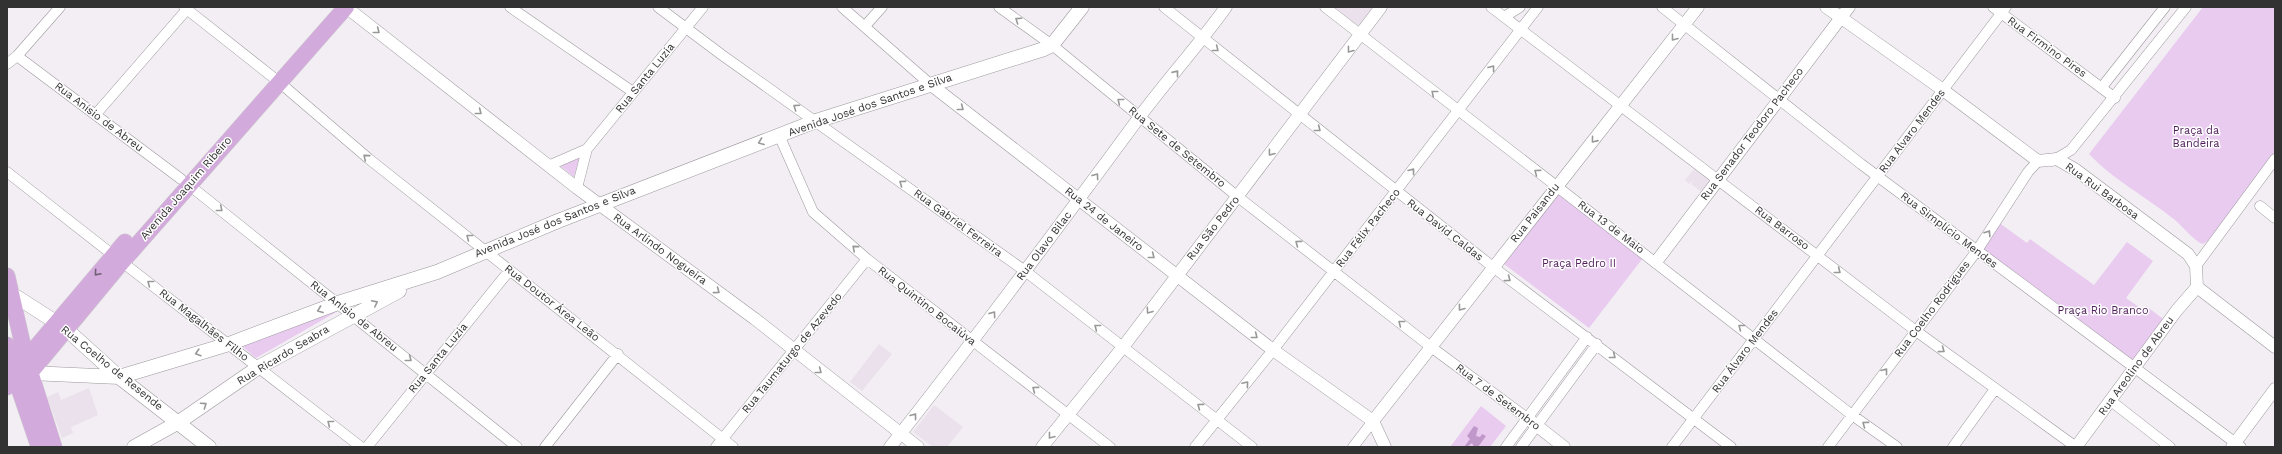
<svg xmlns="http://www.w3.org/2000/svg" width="2282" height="454" viewBox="0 0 2282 454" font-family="'Work Sans',sans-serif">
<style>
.built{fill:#eae1ec}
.green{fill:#e9cbf0}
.water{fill:#c098c9}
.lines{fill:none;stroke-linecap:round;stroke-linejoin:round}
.minor-casing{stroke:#9c989d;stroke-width:11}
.tertiary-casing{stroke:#9c989d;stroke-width:13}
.secondary-casing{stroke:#9c989d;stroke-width:15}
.primary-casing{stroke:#cecece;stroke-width:17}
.minor{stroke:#fff;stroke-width:10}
.tertiary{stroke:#fff;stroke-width:12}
.secondary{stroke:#fff;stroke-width:14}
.primary{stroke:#d3aadc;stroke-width:16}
.oneway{stroke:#999899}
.oneway2{stroke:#736277}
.labels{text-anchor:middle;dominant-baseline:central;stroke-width:3;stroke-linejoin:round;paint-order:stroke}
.street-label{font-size:11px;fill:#333233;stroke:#fefdfe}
.park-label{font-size:11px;fill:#4f1e5a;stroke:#fefdfe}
</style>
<rect width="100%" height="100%" fill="#f2eef3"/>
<path class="built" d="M1334,7h39l-15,19z
M1694,169l17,13 -8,11 -12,-9 3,-5 -5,5 -4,-4z
M879,344l13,10 -30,37 -12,-9z
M89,388l9,27 -27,12 2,6 -11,5 -15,-41 11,-5 3,8z
M934,405l29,22 -16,20h-14l-20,-15z"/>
<path class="green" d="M2203,7h72v145l-66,88 -6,4c-8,-2 -21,-18 -28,-24 -27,-22 -63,-41 -86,-66z
M582,147l-8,30 -16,-13z
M1557,189l89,65 -57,74 -89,-67z
M1998,222l29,21 3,-4 64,46 33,-43 26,19 -27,37 17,12 3,-4 20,15 -32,44 -155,-113z
M335,308l3,3 -82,47 -19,-16z
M1481,406l25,20 -16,21h-40z"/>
<path class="water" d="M1474,426l4,2 -2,8 4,1 2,-3 4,2 -8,11h-4l-2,-4 -5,4h-3l6,-8 -3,-3z"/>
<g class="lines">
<defs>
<path id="minor" d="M184,7l95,75 90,77 364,288
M510,7l123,85
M658,7l64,48 303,216 227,176
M842,7l88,77
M999,7l53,38 186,152 193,150 96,71
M1164,7l329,260 238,180
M1325,7l527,408 45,32
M1491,7l425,324 160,116
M1662,7l199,157 380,283
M1993,7l122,91
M1504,17l16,-10
M865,26l17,-19
M17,56l164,123
M7,64l10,-8 43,-49
M2102,87l63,-80
M96,114l93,-107
M779,135l34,77 54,47 243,188
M2052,161l19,-11 115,-143
M548,166l39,-17
M7,172l106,83
M189,185l328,262
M577,188l10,-39 116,-142
M2260,206l15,12
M122,262l239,185
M2196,266l79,-107
M2111,401l59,46
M367,447l142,-176
M545,447l73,-93
M716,447l151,-188
M1195,447l78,-97 265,-343
M1353,447l20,-26
M1506,447l81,-110
M1521,447l76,-103
M1672,447l334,-440
M1828,447l148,-195 52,-80 10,-11
M1953,447l42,-58"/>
<path id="tertiary" d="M346,7l231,181 178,131 163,128
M1826,7l117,83 95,71 19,-2 19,11 112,84 8,12 1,21 78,60
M930,84l343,266 100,71 12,26
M1656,262l193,-255
M1527,418l37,29
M1373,421l325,-414
M890,447c85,-107 167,-218 248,-328 28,-38 60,-73 88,-112
M1042,447l81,-100 258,-340
M2076,447l101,-137 20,-23
M2232,447l43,-58"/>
<path id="secondary" d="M12,294l53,34 54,49 90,70
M21,370l9,3 89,4 110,-33 109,-41 99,-31 121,-51 258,-100 228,-72 8,-4 30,-38
M134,447l45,-25 80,-55 140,-76"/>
<path id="primary" d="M7,276l19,83 28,88
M7,345l5,23 27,79
M7,372l19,-13 99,-117
M7,387l23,-14 92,-111 224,-255"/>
</defs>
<use href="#minor" class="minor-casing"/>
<use href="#tertiary" class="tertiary-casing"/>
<use href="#secondary" class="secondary-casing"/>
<use href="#primary" class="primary-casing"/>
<use href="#minor" class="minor"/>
<use href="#tertiary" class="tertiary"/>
<use href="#secondary" class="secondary"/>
<use href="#primary" class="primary"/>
</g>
<defs><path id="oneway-chevron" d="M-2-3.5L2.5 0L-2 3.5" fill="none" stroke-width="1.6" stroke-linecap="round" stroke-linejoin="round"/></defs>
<g class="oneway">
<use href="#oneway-chevron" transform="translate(1018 20) rotate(-146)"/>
<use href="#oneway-chevron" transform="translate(377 31) rotate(38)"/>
<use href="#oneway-chevron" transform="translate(1674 38) rotate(128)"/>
<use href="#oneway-chevron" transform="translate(1216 49) rotate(39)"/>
<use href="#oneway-chevron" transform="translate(1350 50) rotate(127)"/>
<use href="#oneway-chevron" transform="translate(1492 68) rotate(-53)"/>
<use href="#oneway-chevron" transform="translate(1176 73) rotate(-51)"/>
<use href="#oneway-chevron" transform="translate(1434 93) rotate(-141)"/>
<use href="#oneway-chevron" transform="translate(1120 101) rotate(-141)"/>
<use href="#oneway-chevron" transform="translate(796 107) rotate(-146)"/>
<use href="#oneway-chevron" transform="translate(961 108) rotate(38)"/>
<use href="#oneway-chevron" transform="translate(479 112) rotate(38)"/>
<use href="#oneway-chevron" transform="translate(1318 129) rotate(38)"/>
<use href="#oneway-chevron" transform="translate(1594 140) rotate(129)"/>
<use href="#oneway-chevron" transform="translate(761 142) rotate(159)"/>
<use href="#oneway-chevron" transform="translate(1271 153) rotate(127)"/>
<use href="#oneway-chevron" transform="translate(366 157) rotate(-140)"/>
<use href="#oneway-chevron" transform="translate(1412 171) rotate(-52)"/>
<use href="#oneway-chevron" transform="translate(1537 172) rotate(-143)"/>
<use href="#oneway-chevron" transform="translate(1096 176) rotate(-54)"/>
<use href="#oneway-chevron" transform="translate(902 183) rotate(-144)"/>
<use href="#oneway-chevron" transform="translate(220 209) rotate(39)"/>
<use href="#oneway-chevron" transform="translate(1988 233) rotate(-57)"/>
<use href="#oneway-chevron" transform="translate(469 237) rotate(-142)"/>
<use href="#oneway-chevron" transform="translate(1298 243) rotate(-143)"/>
<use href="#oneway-chevron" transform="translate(855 248) rotate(-139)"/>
<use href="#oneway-chevron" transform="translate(1152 256) rotate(38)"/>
<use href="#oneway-chevron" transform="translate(1838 271) rotate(38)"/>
<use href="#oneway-chevron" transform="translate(1508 279) rotate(37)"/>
<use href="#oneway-chevron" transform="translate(150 283) rotate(-142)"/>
<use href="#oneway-chevron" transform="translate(717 291) rotate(37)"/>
<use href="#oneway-chevron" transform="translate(375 303) rotate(-27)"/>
<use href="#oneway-chevron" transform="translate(1461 308) rotate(127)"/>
<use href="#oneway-chevron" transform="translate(320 310) rotate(159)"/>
<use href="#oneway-chevron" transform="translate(1149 311) rotate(126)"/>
<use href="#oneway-chevron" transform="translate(993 314) rotate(-54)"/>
<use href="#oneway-chevron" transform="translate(1401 323) rotate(-142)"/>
<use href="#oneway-chevron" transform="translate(1097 327) rotate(-142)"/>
<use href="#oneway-chevron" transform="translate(1741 327) rotate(-142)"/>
<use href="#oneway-chevron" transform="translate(1255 336) rotate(38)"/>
<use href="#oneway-chevron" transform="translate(1942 350) rotate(36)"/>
<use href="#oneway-chevron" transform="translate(198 353) rotate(163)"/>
<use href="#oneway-chevron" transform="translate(1613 356) rotate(38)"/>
<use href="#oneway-chevron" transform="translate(409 359) rotate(38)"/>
<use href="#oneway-chevron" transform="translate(819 371) rotate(38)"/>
<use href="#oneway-chevron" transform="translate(1885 371) rotate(-52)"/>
<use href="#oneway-chevron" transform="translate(1246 384) rotate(-50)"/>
<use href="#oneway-chevron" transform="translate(1035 389) rotate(-143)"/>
<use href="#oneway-chevron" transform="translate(204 405) rotate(-34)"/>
<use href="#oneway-chevron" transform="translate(1200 406) rotate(-143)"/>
<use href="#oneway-chevron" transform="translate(914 416) rotate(-52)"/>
<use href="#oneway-chevron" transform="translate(330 423) rotate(-142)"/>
<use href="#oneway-chevron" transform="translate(1865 424) rotate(-144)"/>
<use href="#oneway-chevron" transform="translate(1051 436) rotate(128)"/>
</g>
<use class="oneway2" href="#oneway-chevron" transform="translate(97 273) rotate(131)"/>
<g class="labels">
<g class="street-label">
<text transform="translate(2047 47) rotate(36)">Rua Firmino Pires</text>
<text transform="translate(645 78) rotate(-51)">Rua Santa Luzia</text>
<text transform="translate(870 105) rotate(-19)">Avenida José dos Santos e Silva</text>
<text transform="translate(99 117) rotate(37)">Rua Anísio de Abreu</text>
<text transform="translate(1912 131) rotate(-53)">Rua Alvaro Mendes</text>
<text transform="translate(1752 134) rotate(-53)">Rua Senador Teodoro Pacheco</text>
<text transform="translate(1177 147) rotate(39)">Rua Sete de Setembro</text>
<text transform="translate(186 188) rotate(-49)">Avenida Joaquim Ribeiro</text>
<text transform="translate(2102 191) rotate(36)">Rua Rui Barbosa</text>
<text transform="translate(1535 213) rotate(-52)">Rua Paisandu</text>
<text transform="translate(1104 219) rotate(38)">Rua 24 de Janeiro</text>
<text transform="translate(555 222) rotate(-22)">Avenida José dos Santos e Silva</text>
<text transform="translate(958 223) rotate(36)">Rua Gabriel Ferreira</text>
<text transform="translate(1611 227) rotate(37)">Rua 13 de Maio</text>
<text transform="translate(1213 228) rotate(-52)">Rua São Pedro</text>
<text transform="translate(1368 228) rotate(-52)">Rua Félix Pacheco</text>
<text transform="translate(1782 228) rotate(37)">Rua Barroso</text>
<text transform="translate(1445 230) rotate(38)">Rua David Caldas</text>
<text transform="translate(1949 230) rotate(37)">Rua Simplício Mendes</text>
<text transform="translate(1044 246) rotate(-53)">Rua Olavo Bilac</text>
<text transform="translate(660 249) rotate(36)">Rua Arlindo Nogueira</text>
<text transform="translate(552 303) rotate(38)">Rua Doutor Área Leão</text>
<text transform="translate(927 306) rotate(38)">Rua Quintino Bocaiúva</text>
<text transform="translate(1932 309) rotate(-53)">Rua Coelho Rodrigues</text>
<text transform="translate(354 316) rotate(38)">Rua Anísio de Abreu</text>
<text transform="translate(204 325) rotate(38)">Rua Magalhães Filho</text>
<text transform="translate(1745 351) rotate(-53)">Rua Álvaro Mendes</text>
<text transform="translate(792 353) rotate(-51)">Rua Taumaturgo de Azevedo</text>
<text transform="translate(283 355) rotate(-31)">Rua Ricardo Seabra</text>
<text transform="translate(438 358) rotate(-51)">Rua Santa Luzia</text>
<text transform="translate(2136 366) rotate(-54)">Rua Areolino de Abreu</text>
<text transform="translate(112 368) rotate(39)">Rua Coelho de Resende</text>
<text transform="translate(1498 397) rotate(37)">Rua 7 de Setembro</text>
</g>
<g class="park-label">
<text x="2196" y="130">Praça da<tspan x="2196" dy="13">Bandeira</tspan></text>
<text x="1579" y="263">Praça Pedro II</text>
<text x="2103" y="310">Praça Rio Branco</text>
</g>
</g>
<rect width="2282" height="454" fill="none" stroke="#333233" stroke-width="16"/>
</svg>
